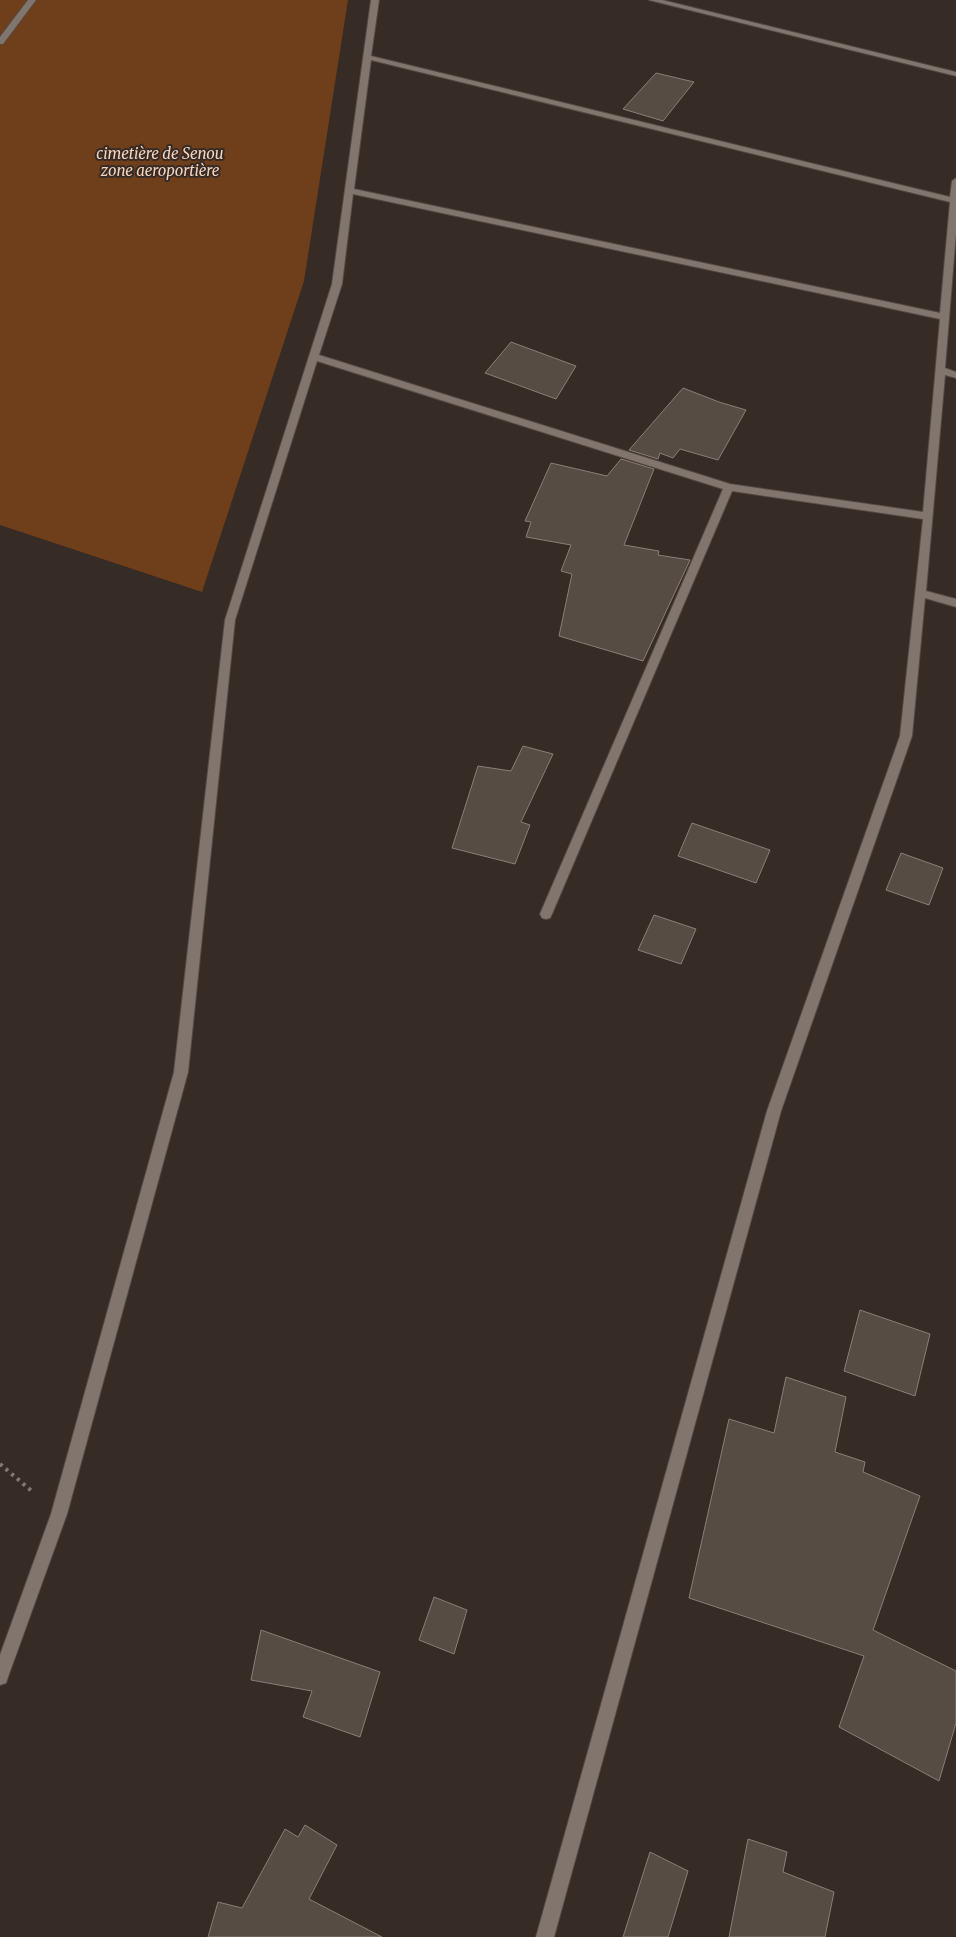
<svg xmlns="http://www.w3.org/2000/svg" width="956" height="1937" viewBox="0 0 956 1937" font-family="Merriweather,serif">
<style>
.green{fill:#6f3e1a}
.building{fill:#574c44;stroke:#8b7e76}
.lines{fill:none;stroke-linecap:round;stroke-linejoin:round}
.minor-casing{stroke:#524a43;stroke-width:2}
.path{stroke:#827974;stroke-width:4;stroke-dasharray:3 4.5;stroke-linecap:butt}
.minor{fill:#82756d;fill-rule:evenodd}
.labels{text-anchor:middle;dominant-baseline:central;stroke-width:4;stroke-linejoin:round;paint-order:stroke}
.far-park-label{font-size:15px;font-style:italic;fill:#f7d3bc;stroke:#362b25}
</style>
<rect width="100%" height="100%" fill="#362b25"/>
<path class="green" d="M0,0h348l-44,281 -102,311 -202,-67z"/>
<path class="building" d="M656,73l38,9 -31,39 -40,-12z
M511,342l65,24 -20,33 -71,-26z
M683,388l36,14 27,8 -28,50 -38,-11 -7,9 -13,-5 -2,6 -29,-9z
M621,459l33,10 -30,76 35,6 -1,4 32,5 -47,101 -84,-25 13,-62 -11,-3 10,-26 -45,-8 5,-15 -6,-1 26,-58 56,13z
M523,746l30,8 -32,68 9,3 -15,39 -63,-16 26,-82 33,5z
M692,823l78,27 -14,33 -78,-27z
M901,853l42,15 -14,37 -43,-15z
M654,915l42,14 -15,35 -43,-14z
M860,1310l70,24 -15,62 -71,-25z
M786,1377l60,20 -11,55 30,10 -2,10 57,24 -47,134 83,41v52l-17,58 -100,-54 25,-71 -175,-58 40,-179 45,14z
M434,1597l33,13 -13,44 -35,-14z
M261,1630l119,42 -20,65 -57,-20 9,-26 -61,-11z
M305,1825l32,20 -28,54 73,38h-174l10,-35 24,6 43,-79 13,8z
M748,1839l39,13 -4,20 51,20 -9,45h-96z
M650,1852l38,19 -20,66h-45z"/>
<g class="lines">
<defs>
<path id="minor" d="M28,0h8l-33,44h-3v-7z
M371,0h8l-8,56 579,141 2,-16 4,-3v55l-11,135 11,4v6l-11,-3 -19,216 30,8v8l-31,-9 -13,138 -131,375 -227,826h-18l231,-826 133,-375 23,-217 -191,-28 -180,423 -2,4 -4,1 -4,-1 -2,-4 183,-425 -406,-128 -82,259 -47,452 -121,442 -59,163 -2,6 -6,2v-30l51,-141 123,-442 51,-452 107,-336zM371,60l579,142 -10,111 -586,-124zM353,194l587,125 -17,193 -193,-28 -411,-129 23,-71z
M649,0h13l294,72v4z"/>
</defs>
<use href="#minor" class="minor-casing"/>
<path class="path" d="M0,1464l34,29"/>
<use href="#minor" class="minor"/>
</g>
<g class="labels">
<g class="far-park-label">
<text x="160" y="153">cimetière de Senou<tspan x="160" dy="17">zone aeroportière</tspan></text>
</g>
</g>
</svg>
